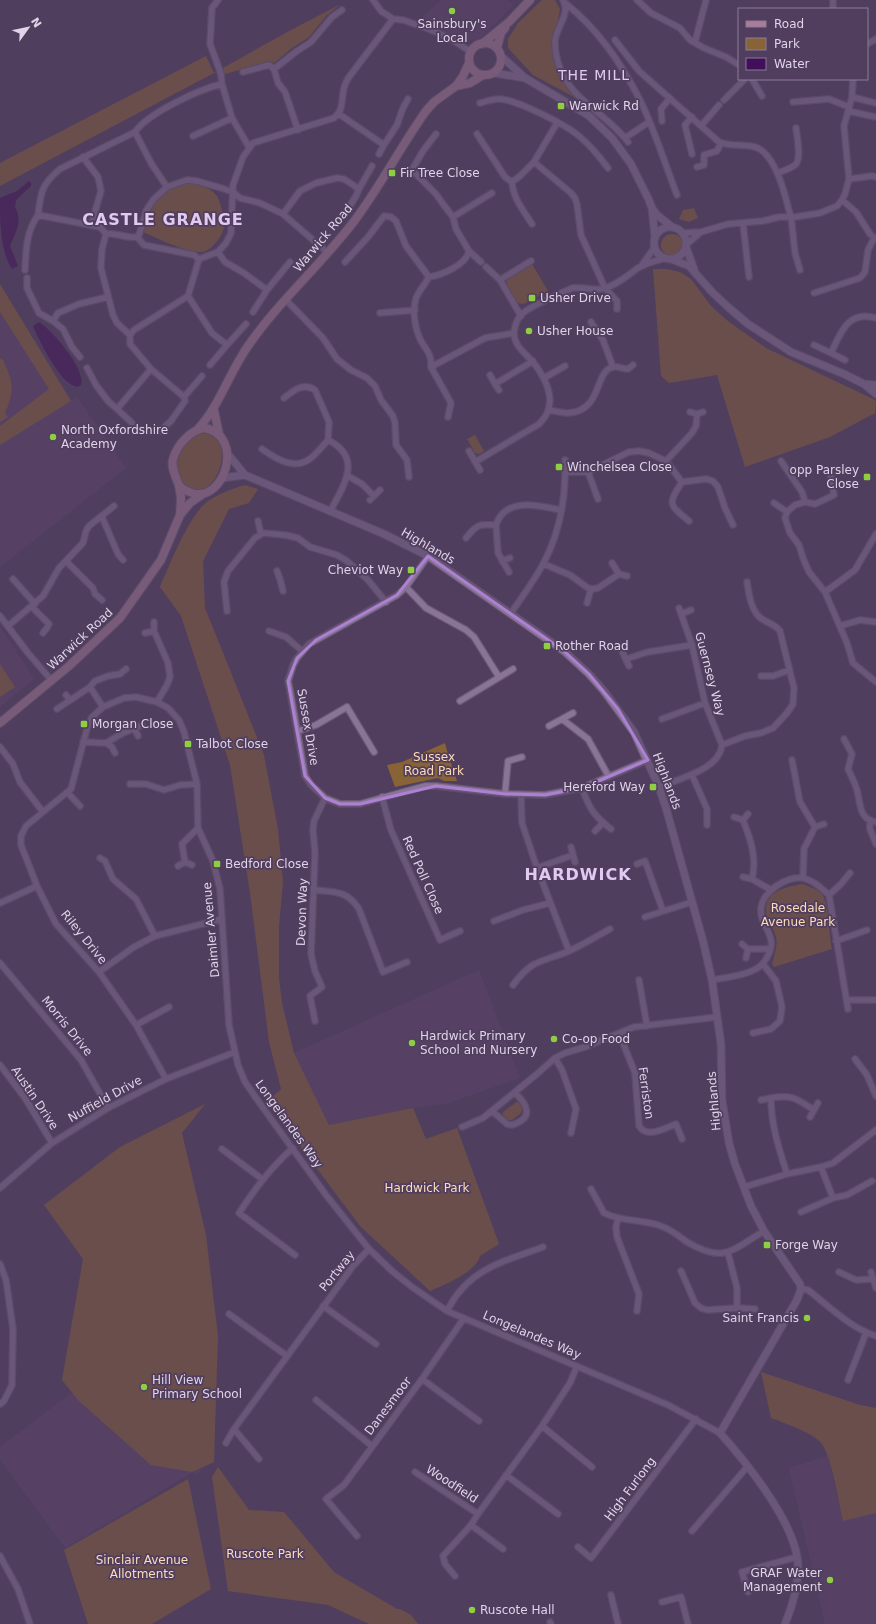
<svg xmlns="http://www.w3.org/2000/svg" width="876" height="1624" viewBox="0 0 876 1624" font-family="'DejaVu Sans',sans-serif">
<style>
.built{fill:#5d466d}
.green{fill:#886335}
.water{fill:#400f59}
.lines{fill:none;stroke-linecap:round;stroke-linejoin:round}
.minor-casing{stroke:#695a74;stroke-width:8}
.tertiary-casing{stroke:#695a74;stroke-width:9}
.secondary-casing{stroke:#695a74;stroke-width:10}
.minor{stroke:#897498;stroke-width:5.5}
.tertiary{stroke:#897498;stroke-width:7}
.secondary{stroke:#a97d9a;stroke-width:8}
.marked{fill:none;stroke:#ad80d4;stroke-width:3;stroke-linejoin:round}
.poi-dot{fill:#8ece43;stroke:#513e5f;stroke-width:1.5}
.labels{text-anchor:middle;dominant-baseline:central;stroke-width:3.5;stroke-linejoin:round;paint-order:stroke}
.poi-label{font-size:12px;fill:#dfd4e8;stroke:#513e5f;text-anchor:start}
.street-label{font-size:12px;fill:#dfd4e8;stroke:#513e5f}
.park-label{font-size:12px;fill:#fedcb6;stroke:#513e5f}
.quarter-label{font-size:14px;letter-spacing:1px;fill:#e1caf1;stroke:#513e5f}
.district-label{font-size:16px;font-weight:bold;letter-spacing:1px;fill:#e1caf1;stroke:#513e5f}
</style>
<rect width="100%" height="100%" fill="#513e5f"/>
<path class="built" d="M441,0h67l5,5 -34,34 -13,1 -47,-20z
M0,312l61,95 16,-10 49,71 -126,99z
M0,626l34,53 -34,28z
M479,970l41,108 -72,25 -35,5 -84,17 -35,-72z
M208,1289l-2,175 -10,11 -3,-3 -128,76 -65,-89v-12z
M828,1456l15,65 33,-8v111h-51l-36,-156z"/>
<path class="green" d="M542,0h13l5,9 -7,40 4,21 19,28 -43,-23 -25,-27v-9l10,-16z
M341,4l-14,11 -18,22 -17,11 -18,15 -4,-2 -45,13 -11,-1 -214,113v-23l206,-107 8,17 75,-42z
M183,182c12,2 25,3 33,13 5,5 8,25 8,32 -1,9 -14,26 -24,25 -19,-1 -40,-13 -57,-20l5,-23 20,-21z
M694,208l4,10 -9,4 -10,-3 4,-9z
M661 245a11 11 0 1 1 22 0a11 11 0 1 1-22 0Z
M532,264l16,27 -24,13 -7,-1 -11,-19 2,-6z
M653,269h14l13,3 11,7 20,27 18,16 37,26 109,52 1,2 -1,11 -45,24 -85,30 -28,-92 -48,8 -8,-7z
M0,284l71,117 -71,44v-19l49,-37 -49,-77z
M0,358l3,2c10,22 12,30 2,53l3,4 -8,5z
M204,433c3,1 7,1 9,3 20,12 3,61 -21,54 -6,-1 -10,-8 -13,-12 -11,-17 9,-42 25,-45z
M475,435l9,16 -5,3 -4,-1 -8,-14z
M245,485l13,4 -9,14 -20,6 -26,52 2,47 59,147 14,74 5,53 -4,44v53l3,24 12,50 35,72 84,-17 13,31 31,-11 42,116 -19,12c-4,16 -36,29 -50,35l-70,-65 -93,-124 14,-13 -12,-47 -19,-149 -20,-128 -49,-149 -21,-29c10,-23 29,-72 48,-86 12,-8 24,-12 37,-16z
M0,664l15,23 -15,10z
M445,743c3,13 8,25 12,38h-13l-6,-3 -43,9 -8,-22 15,-3z
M802,884c6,2 15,5 20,10 7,9 7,42 10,55l-58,18 -2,-3c2,-9 6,-18 4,-27 -2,-8 -7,-13 -9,-20 -6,-24 17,-30 35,-33z
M518,1101l5,5 -2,7 -9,7h-6l-3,-3v-5z
M205,1104l-23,29 24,102 12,101 -4,126 -22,10 -41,-7 -72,-64 -17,-21 21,-121 -39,-54 76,-58z
M761,1372l99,33 16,3v105l-33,8c-4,-17 -11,-63 -21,-77 -8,-11 -38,-21 -51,-26z
M218,1467l31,43 35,2 50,60 63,37h3l11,6 7,9h-49l-41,-19 -100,-14 -16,-114z
M188,1479l23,110 -59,35h-64l-24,-74z"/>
<path class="water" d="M29,181l2,2v3l-15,14 -1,7c8,15 1,24 -5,39l8,20 -6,3c-12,-18 -12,-48 -12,-71l17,-7z
M39,322c13,8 47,47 42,63l-4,2c-2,-1 -6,-2 -8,-4 -12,-8 -31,-44 -36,-57z"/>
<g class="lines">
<defs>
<path id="minor" d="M218,0l-6,8 -2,36 11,30 1,10
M373,0l8,11 12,8 10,1 26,9 22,10 20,13
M563,0c8,14 -7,27 -8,41 0,6 1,15 3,21 9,37 49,51 70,80
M637,0l14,13 29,15 10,12 14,8 22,9 13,8
M565,3c32,25 58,63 76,99 14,29 24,62 36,93
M833,9v-9
M615,40l24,31 80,71c13,5 24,2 36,5 17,5 27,37 31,52 2,6 2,11 5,17l4,37 5,17
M695,42l11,-42
M867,44l9,-5
M243,72l26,-7 5,4
M752,79l10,17
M852,97l24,6
M724,100l21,-21
M793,102l36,-3 20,8
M480,103c5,-1 12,-4 18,-4 16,-1 68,26 81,37 11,9 20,20 29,32
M848,111l28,6
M339,114l45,31 13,-20 6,-17 5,-9
M662,121l-1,-12 9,-11
M701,126l18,-21
M298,130l-13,-38 -7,-9 -4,-14 23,-18 14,-9 21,-25 10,-7
M477,134l28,43 7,5
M193,136l39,-18
M625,138l24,-16
M379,154l5,-9
M692,154l-7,-29 7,-8
M83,157l15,20 3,14 -10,34
M534,162l23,-39
M697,167l7,-2v-10l13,-4 4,-8
M777,173c6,-2 13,-4 18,-8 7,-5 2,-28 1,-37
M849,179l23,-3 4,1
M512,182l8,-6 14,-14 37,31 4,5 2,6 4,31 24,53 12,13v8
M512,182c1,16 11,28 20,42
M167,187l-16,-24 -16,-31c13,-19 65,-43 87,-48l10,34 17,29
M842,200l14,12 14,22 6,5
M349,207l7,-11 3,-7
M283,214l17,-23 16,-8 21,-5 7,1 15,10 13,-23
M453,217l39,-24
M743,223l6,54
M683,233l18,-1 27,-8 35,-3 16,-4h16l25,-4 17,-7 5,-6 3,-6 4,-15 -5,-53 8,-29 1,-18
M106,234l-4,15 -1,19 12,47 4,8 13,12v9l21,25 33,28 18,-21
M106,234l-6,-7 -62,-12c3,-23 3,-30 22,-46l75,-37
M106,234c11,-2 20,5 31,3
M137,237l7,8 50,10 5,4 19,-7 8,-9 5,-10 2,-48 10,-28 10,-14 81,-25c10,-8 7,-18 10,-30 1,-4 3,-8 5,-11l44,-58
M137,237l2,-2 7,-24 7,-11 14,-13 20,-7 10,1 24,7 12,4 7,6 20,5 23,11 45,39
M686,245l15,-13
M469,251l12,11
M218,252l7,10 19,11 23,17 23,-28
M199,259l-11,37 24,37 15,12 19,-21
M345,262l23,-25 16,-21 7,1 5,4 10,25 23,31
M642,265l12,-17
M486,267l14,13 21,36
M25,270c1,-20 1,-38 13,-55
M429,277c13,-2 37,-12 40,-26l-13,-22 -3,-12 -10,-13 -7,-10 -24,-24 11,-19 13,-17
M429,277c-4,7 -10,14 -13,21 -4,14 -1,31 5,43 6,10 11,14 10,26l54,-29 29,-5
M27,278v10l12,25 14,8
M500,280l31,-19
M814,293l46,-15 5,-6 3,-22 6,-12
M286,300l37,38 14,21 14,11 16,8 8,8 6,14 12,16 2,7 1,22 11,15 2,17
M253,312l14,-22
M380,313l35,-3
M591,322l12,18 10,27
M130,335l4,-5 54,-34
M814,345l17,8
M80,357l-8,-10 -9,-18 -10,-8 5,-8 21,-9 29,-7
M845,360l-14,-7c10,-21 17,-43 45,-35
M210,365l17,-20
M431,367l20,36 -3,14
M87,368l9,17 12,16 9,8 34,-40
M490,375l5,9
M544,378l21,-12
M499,390l-4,-6 38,-23
M284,398c9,-7 19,-16 31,-8l14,32 -1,18c36,18 15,46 2,72
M117,409l15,14
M549,410c6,1 13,3 19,3 35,-2 26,-42 45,-46 4,-1 10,2 15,2l5,-4
M690,412l7,2 6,-2
M160,431l11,-10 14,-20 -1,-4
M262,449c14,10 33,22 49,9 6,-5 12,-12 17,-18
M469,451l11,19
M666,461l26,-28 4,-7 1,-12
M781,461l21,31 3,10
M475,462l64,-38c20,-18 9,-43 -6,-62 -5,-6 -12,-11 -16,-18 -5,-8 -3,-21 4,-29 8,-9 39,-21 51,-27 12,-2 23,4 34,0 12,-4 22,-13 32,-20 8,-5 18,-7 27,-10
M565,472h23l41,-20 10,-1 10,2 17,8 16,21 24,-3 7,2 5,6 7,21 8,17
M588,472l10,27
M830,472l4,23 -19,9 -10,-2 -10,3 -8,7 -2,6 5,15 9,12 4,13 6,14 16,20 22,51 6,20 23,19
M348,476l14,8 12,12
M682,482c-14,22 -14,22 7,39
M370,500l10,-10
M774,503l13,9
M102,517l16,37 5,6
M258,521l3,13
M496,525l2,28 11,19
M466,538c11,-14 13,-14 30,-13 9,-28 42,-20 64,-15
M428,556l-22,31 -9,8 -88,49 -12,14 -4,7 -5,16 2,10 15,85 6,9 14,13 15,6h20l65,-18h11l69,8 40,1 37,-7 66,-28
M66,561l27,27 2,6 7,6
M502,561l8,-3
M544,564l26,11 18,13 5,1 5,-1 21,-14 -7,-11
M277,571l3,8 3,12
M619,574l8,2
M13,579l22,25
M406,587l20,21 40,22 8,7 25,40
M825,592l30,-22 21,-36
M587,603l4,-14
M32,607l17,17 -2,4 -4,5
M679,608l13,37 13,58 17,42
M227,611l-3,-29 4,-11 27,-33 8,-5 22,2 13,3 12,9 27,8 10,6 21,19 18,22
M511,613c11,-16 23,-32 32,-49 17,-31 23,-69 22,-104
M681,614l10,-4
M0,616l28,37 24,28
M154,622v9l14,32 2,14 -3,8 -10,17
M8,626l35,-30 16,-28 24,-25 3,-12 3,-5 25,-20
M840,626l20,-6 16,2
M269,631l17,6 16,14
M145,633l9,-2
M622,651l7,15
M626,659l22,-7 44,-7
M761,676h12l16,-6
M90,687l13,20
M66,695l4,5
M460,701l53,-32
M57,709l33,-22 5,-6 13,-5 12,-2 6,-5
M573,713l-11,6 26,20 21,38
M662,719l43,-16
M549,726l13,-7
M134,728l4,8
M298,731l18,-6 31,-18 27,45
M844,739l8,15 -4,15c3,6 6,12 8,18 5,13 1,32 20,35
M83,742l23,1 17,-10 19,-8
M106,743l6,4 3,6
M0,747l13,17 7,18 23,30
M792,760l8,42 15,25 -11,22 -1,29
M692,775l15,34v16
M130,784h16l18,6 16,-5 17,-1
M659,787c17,-7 52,-16 60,-33 2,-2 2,-6 3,-9l23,-9 16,-3 12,-5 14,-15 6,-9 1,-16 -14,-57c-4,-6 -12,-8 -18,-12 -11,-7 -13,-25 -15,-37
M582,788c7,20 12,28 29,41
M68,793l12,13
M505,794l3,-33 14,-4
M521,796l1,27 15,45 32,83
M382,797l9,33 49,110 20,-9
M734,817l9,3 5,-6
M743,820c8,20 14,38 9,59l19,11
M870,821v8l6,15
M815,827l9,-3
M595,831l8,-8
M571,847l4,15
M100,858l5,3 8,18 23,20 19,37
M185,862l-3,-18 16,-16
M637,864l8,-3 18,50
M178,866l7,-4 7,3
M537,868l36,-13
M743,877l9,2
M314,890c20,2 33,0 45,19l24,63 24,-10
M829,895l12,-11 9,-11
M0,903l37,-17
M645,917l47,-15
M494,921l29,-11 27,-7
M836,941l31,-11
M742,944l6,5 -2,9
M748,949h22
M0,963l81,97 27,48
M99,972l35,-25 21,-11 67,-17
M639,980l8,46
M712,980c15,-3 43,-5 52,-18 19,-26 -5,-33 -3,-54 2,-17 26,-32 42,-30 10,2 18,10 26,17l19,114
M513,985c20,-27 28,-22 56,-34 14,-6 28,-15 41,-22
M847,1000h29
M315,1021l-5,-25 12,-9 -7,-16 -4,-17 4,-101 -2,-23 1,-9 11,-23
M136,1025l33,-18
M619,1033l16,40 4,53c8,13 26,2 37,-2l6,15
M753,1033l18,-4 9,-8 2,-14 -6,-26 -13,-17
M555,1058l7,12 14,39 -5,24
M855,1059l12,16 9,21
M0,1065l25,33 27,45
M166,1079l-30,-54 -37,-53 -43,-48 -19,-38 -16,-41v-9l5,-10 45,-37 17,-64 4,-8 11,-10 21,-9 12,-1 21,5 11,6 11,12 5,12 13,52 1,44 15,33 7,28 9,136 9,40 7,17 16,23 65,90 43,54 23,22 20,16 35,24 221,94 52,28
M761,1100l10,-2
M492,1111l15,13 5,1c22,-7 16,-20 3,-32
M810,1117l8,-14
M462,1127l21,-9 54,-44 18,-16 10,-5 20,-6 49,-20 83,-10
M293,1148c-22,19 -38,41 -54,65l56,42
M222,1149l40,30
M821,1167l12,31
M787,1174c-8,-25 -16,-49 -16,-76 21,-4 26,1 43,12
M744,1187l43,-13 34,-7 12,-4 43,-33
M0,1188l52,-45 56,-35 58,-29 69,-27
M591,1189l13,24c18,9 38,6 57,13 9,3 18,10 26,16 37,22 45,8 77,-11
M801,1212l32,-14 14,-3 25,-14
M618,1218l-2,9 1,10 22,57 -2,17
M728,1253l9,35v20
M0,1264l6,16 7,49 -1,56 -8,16 -4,3
M681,1271l14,32 6,5 6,2 30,-2 18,1
M839,1272l17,8 17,-1
M871,1272l5,16
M801,1289l7,1c22,17 41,37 68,46
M323,1306l53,38
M447,1311c4,-7 8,-15 14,-21 21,-25 53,-32 82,-43
M229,1314l58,42
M422,1379l57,42
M848,1380l18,-47
M316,1400l56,46
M542,1426l50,41
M234,1429l25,30
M226,1443l8,-14 119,-163 16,-17
M415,1472l63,42
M506,1475l52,39
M471,1525l32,24
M692,1531l56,-65
M357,1536l-31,-37 18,-14 78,-106 42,-61
M578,1547l13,11 105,-139
M0,1556l18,33 12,35
M455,1576l-10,-12 -2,-8 28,-31 7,-11 64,-88 28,-43 7,-17
M748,1592l-6,-20 55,-15
M611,1595l7,29
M662,1602l19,-5 7,27
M550,1622l1,2"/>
<path id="tertiary" d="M500,55l25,23 63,37 24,23 19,26 17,34 4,10 3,30
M494,73l31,5
M652,208l4,6 16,13
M654 243a16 16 0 1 1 32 0a16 16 0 1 1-32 0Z
M686,247l8,22
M671,259l18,7 23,26 16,15 20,17 43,28 53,22 20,10 12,1
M864,384l12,10
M227,453l18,22 139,59 44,22 136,95 25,23 15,17 30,41 25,55 7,21 37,133 9,39 9,64 1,56 7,43 6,21 16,42 13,25 36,53 1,5 -4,11 -77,133c26,29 70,84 77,123 4,21 -4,49 -12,68
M222,478l23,-3"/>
<path id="secondary" d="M469 59a16 16 0 1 1 32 0a16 16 0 1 1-32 0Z
M482,44l27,-22 21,-22
M497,48l4,-15 4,-5
M456,86l14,-3 13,-8
M214,410l5,24
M205,428c40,8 20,75 -13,65 -6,-2 -12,-5 -14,-10 -3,-8 -7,-16 -5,-24 4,-14 17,-29 32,-31z
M198,429c22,-24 31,-56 50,-83 31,-45 74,-82 107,-126 26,-35 46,-74 71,-109l8,-9 22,-16 7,-10 6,-13
M180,515l10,-12 13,-9
M0,723l69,-57 51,-48 41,-58 19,-45 1,-17 -2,-12"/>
</defs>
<use href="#minor" class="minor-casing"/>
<use href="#tertiary" class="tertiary-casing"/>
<use href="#secondary" class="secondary-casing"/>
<use href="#minor" class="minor"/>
<use href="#tertiary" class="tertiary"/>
<use href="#secondary" class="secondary"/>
</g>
<path d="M0 0H876V1624H0ZM428,556l136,95 25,23 29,35 30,51 -66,28 -37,7 -40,-1 -69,-8 -76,18h-20l-15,-6 -20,-22 -17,-95 9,-23 19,-18 81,-45z" fill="#513e5f" fill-opacity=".55" fill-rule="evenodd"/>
<path class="marked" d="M428,556l136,95 25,23 29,35 30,51 -66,28 -37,7 -40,-1 -69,-8 -76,18h-20l-15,-6 -20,-22 -17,-95 9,-23 19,-18 81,-45z"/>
<g class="poi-dot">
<circle cx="452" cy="11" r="4"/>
<rect x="557" y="102" width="8" height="8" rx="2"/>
<rect x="388" y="169" width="8" height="8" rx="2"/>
<rect x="528" y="294" width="8" height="8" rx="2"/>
<circle cx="529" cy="331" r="4"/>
<circle cx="53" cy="437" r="4"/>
<rect x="555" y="463" width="8" height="8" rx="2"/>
<rect x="863" y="473" width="8" height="8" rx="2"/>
<rect x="407" y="566" width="8" height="8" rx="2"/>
<rect x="543" y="642" width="8" height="8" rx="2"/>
<rect x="80" y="720" width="8" height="8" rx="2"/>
<rect x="184" y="740" width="8" height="8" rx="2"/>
<rect x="649" y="783" width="8" height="8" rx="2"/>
<rect x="213" y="860" width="8" height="8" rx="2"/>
<circle cx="554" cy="1039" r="4"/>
<circle cx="412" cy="1043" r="4"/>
<rect x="763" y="1241" width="8" height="8" rx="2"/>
<circle cx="807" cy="1318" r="4"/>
<circle cx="144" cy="1387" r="4"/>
<circle cx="830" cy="1580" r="4"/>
<circle cx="472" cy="1610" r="4"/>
</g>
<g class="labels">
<g class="poi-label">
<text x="452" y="24" text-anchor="middle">Sainsbury's<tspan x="452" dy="14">Local</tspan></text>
<text x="569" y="106">Warwick Rd</text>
<text x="400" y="173">Fir Tree Close</text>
<text x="540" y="298">Usher Drive</text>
<text x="537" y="331">Usher House</text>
<text x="61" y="430">North Oxfordshire<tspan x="61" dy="14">Academy</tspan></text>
<text x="567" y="467">Winchelsea Close</text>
<text x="859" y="470" text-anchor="end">opp Parsley<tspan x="859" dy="14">Close</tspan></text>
<text x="403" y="570" text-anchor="end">Cheviot Way</text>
<text x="555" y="646">Rother Road</text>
<text x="92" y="724">Morgan Close</text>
<text x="196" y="744">Talbot Close</text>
<text x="645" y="787" text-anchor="end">Hereford Way</text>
<text x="225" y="864">Bedford Close</text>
<text x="420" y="1036">Hardwick Primary<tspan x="420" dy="14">School and Nursery</tspan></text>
<text x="562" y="1039">Co-op Food</text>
<text x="775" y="1245">Forge Way</text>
<text x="799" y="1318" text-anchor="end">Saint Francis</text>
<text x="152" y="1380">Hill View<tspan x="152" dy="14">Primary School</tspan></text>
<text x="822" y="1573" text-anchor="end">GRAF Water<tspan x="822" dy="14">Management</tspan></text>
<text x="480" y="1610">Ruscote Hall</text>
</g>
<g class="street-label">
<text transform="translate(323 238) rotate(-50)">Warwick Road</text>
<text transform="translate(428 546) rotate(30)">Highlands</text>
<text transform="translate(80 639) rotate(-43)">Warwick Road</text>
<text transform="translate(710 674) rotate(75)">Guernsey Way</text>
<text transform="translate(308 727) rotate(80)">Sussex Drive</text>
<text transform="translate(667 781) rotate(69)">Highlands</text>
<text transform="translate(423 875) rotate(66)">Red Poll Close</text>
<text transform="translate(302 912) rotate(-88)">Devon Way</text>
<text transform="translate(211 930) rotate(-95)">Daimler Avenue</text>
<text transform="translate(84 937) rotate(51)">Riley Drive</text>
<text transform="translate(67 1026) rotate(51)">Morris Drive</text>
<text transform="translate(646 1093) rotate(82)">Ferriston</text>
<text transform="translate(35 1098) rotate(56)">Austin Drive</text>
<text transform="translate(105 1099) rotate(-29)">Nuffield Drive</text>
<text transform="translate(714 1101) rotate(-95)">Highlands</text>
<text transform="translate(289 1124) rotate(54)">Longelandes Way</text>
<text transform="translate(337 1271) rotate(-51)">Portway</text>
<text transform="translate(532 1335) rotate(23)">Longelandes Way</text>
<text transform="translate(388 1406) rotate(-53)">Danesmoor</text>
<text transform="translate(452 1484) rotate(33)">Woodfield</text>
<text transform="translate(630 1489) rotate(-53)">High Furlong</text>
</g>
<g class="park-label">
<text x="434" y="757">Sussex<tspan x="434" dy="14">Road Park</tspan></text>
<text x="798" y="908">Rosedale<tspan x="798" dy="14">Avenue Park</tspan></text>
<text x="427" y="1188">Hardwick Park</text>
<text x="265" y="1554">Ruscote Park</text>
<text x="142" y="1560">Sinclair Avenue<tspan x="142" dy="14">Allotments</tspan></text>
</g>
<g class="quarter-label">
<text x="594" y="75">THE MILL</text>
</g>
<g class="district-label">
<text x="163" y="219">CASTLE GRANGE</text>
<text x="578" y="874">HARDWICK</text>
</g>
</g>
<rect x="738" y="8" width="130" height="72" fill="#513e5f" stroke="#8a7a96"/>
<rect x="746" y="21" width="20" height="6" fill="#a97d9a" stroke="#8a7a96"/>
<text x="774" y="28" font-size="12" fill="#dfd4e8">Road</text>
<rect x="746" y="38" width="20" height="12" fill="#886335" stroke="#8a7a96"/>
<text x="774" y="48" font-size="12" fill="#dfd4e8">Park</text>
<rect x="746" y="58" width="20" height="12" fill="#400f59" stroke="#8a7a96"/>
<text x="774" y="68" font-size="12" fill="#dfd4e8">Water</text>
<g transform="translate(28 28) rotate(57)" stroke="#513e5f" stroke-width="3" paint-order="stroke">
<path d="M0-3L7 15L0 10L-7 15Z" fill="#dfd4e8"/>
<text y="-6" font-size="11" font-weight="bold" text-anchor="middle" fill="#dfd4e8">N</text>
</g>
</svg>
